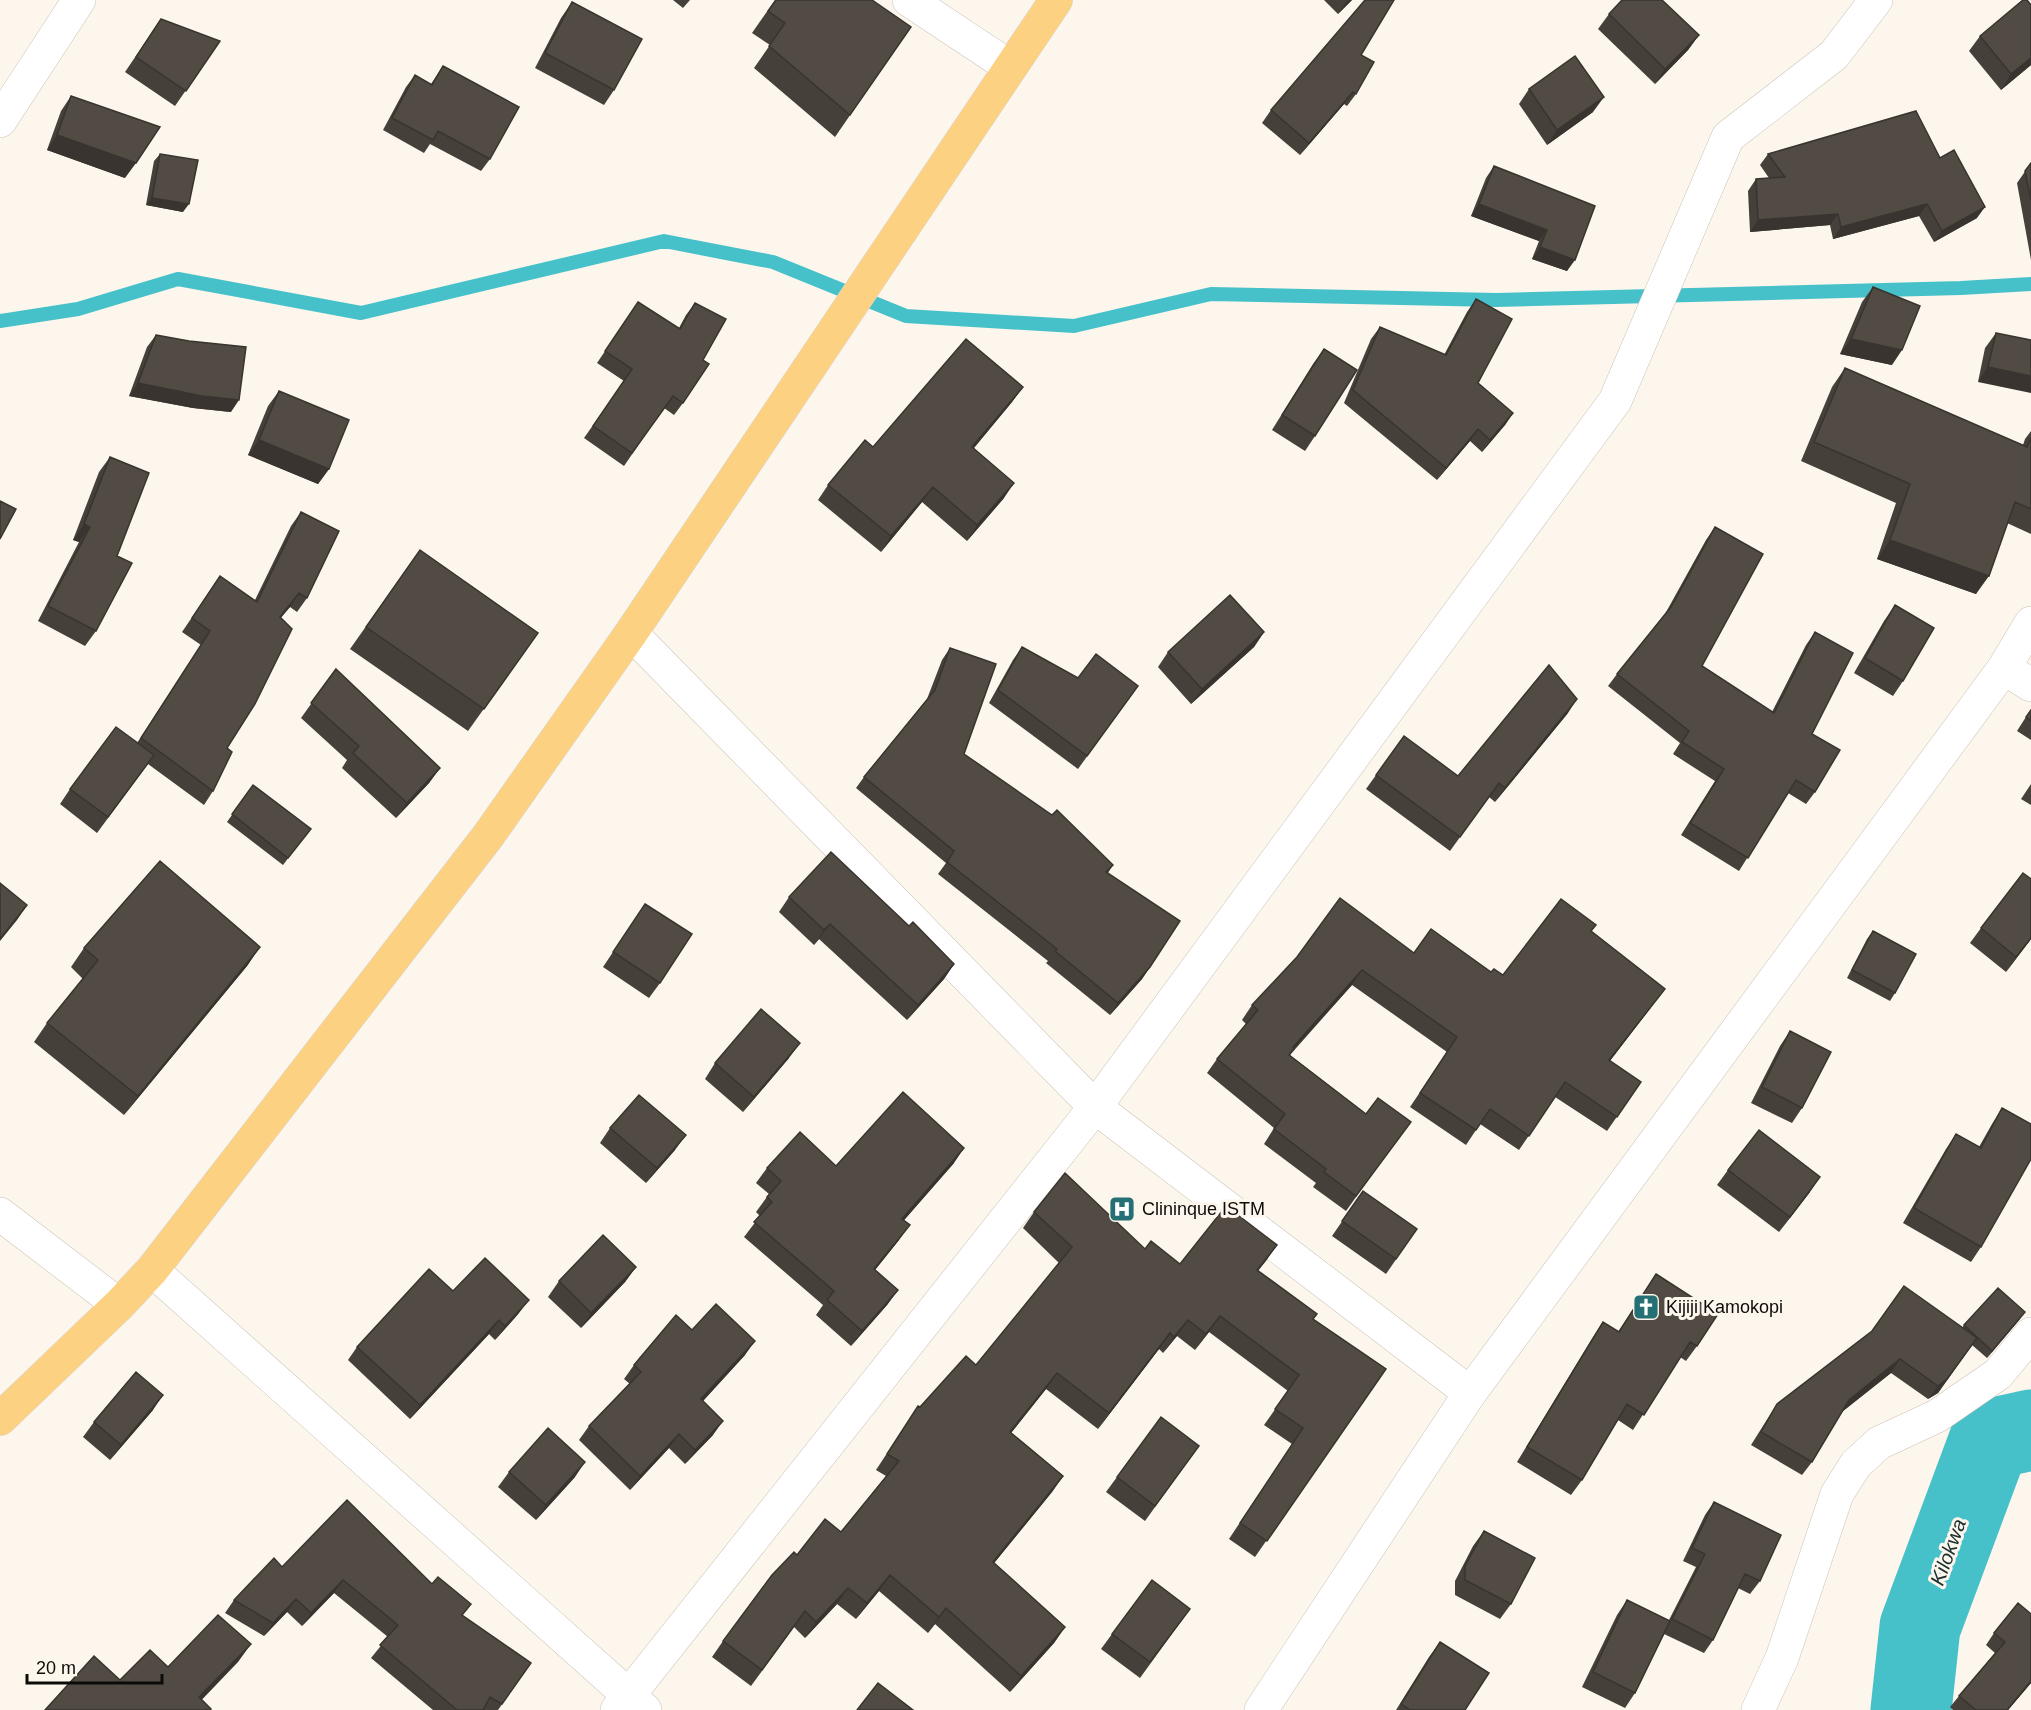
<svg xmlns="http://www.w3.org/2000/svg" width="2031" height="1710" viewBox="0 0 2031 1710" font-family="Helvetica,sans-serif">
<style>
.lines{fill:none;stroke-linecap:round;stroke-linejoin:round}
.stream{stroke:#46c1c9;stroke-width:14}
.river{stroke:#46c1c9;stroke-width:81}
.minor-casing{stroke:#cac3b9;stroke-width:34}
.primary-casing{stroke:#d8d8d7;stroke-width:34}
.minor{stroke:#fff;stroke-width:33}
.primary{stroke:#fdd182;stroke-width:33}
.wall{fill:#46403a}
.shaded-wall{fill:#39342f}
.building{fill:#514b43;stroke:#39342f;stroke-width:1.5}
.labels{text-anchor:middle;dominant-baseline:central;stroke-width:6;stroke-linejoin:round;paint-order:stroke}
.poi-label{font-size:18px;fill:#0d0b08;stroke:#fdf6ec;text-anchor:start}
.water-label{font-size:20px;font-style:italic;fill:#182d2f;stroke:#fdf6ec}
</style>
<rect width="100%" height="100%" fill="#fdf6ec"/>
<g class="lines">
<path class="stream" d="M0,321l78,-12 100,-30 183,34 303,-72 109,21 133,54 168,10 137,-32 285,6 465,-12 70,-4"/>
<path class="river" d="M1911,1710l9,-83 70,-188 41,-9"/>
<defs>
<path id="minor" d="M909,0l101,67
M0,121l79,-121
M631,633l464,474 375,286
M2004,668l27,17
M0,1214l119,91
M152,1270l493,440
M617,1710l478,-603 520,-706 113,-264 106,-82 42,-55
M1261,1710l209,-317 534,-725 27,-45
M1758,1710l24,-52 55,-164 19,-30 23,-21 58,-27 61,-42 33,-40"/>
<path id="primary" d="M0,1419l119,-114 33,-35 336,-434 143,-203 425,-633"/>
</defs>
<use href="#minor" class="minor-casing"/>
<use href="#primary" class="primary-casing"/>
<use href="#minor" class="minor"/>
<use href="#primary" class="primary"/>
</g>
<path class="wall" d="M673,0h17l-7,8z
M775,0l136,27 -76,110 -81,-69 16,-23 -18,-12z
M1324,0h28l-14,14z
M572,2l42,88 -10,15 -69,-37 26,-50z
M2031,5v60l-30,25 -32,-39 11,-15z
M1609,14l90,21 -11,15 -33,34 -57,-55z
M161,19l59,22 -45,65 -50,-34z
M1361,55l-5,39 -9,12 -3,-2 -44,51 -38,-32 9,-13z
M443,66l47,93 -9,12 -51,-27 -6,9 -41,-23 23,-43 9,-12 16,9z
M1529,89l64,23 -46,33 -28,-41z
M71,96l54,82 -78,-28 14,-39z
M160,154l23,58 -37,-7 8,-44z
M1768,154l172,4 37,60 -43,24 -15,-26 -86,23 -3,-14 -80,7 -2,-41 8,-12 13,-1 -9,-13z
M2031,163v97l-14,-77z
M1494,166l101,40 -28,65 -35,-12 7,-18 -68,-25 15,-38z
M1873,287l19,78 -52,-11 22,-52z
M1476,299l2,84 35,30 -8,12 -23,27 -12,-11 -33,39 -93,-77 27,-64 9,-12 64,28 23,-43z
M695,303l8,57 -20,43 -9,12 -10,-7 -40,58 -40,-28 40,-57 -27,-18 33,-49 49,14 7,-13z
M1996,333l35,7 -53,42 7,-34z
M156,335l75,77 -38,-4 -64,-12 18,-49z
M1324,349l-9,87 -10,15 -33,-21 41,-66z
M1845,368l178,77 2,-6 6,-8v103l-24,-11 -31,71 -99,-35 19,-56 -95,-42 31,-74z
M1023,387l-11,15 -38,46 30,50 -37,43 -45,-39 -41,50 -63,-52 10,-15 45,-38z
M279,391l50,78 -11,15 -70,-29 20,-49z
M110,457l7,99 -21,75 -11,15 -47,-25 41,-79 -6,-2 26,-68z
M301,512l6,86 -10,14 -7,-5 -10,11 -53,130 -14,43 -9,14 -56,-41 -51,69 -37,-29 10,-15 67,-46 64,-98 -19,-13 38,-56 35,24 36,-74z
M1715,527l-13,139 70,46 34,-67 9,-13 -3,102 3,58 -9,12 -18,-11 -49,78 -58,-36 34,-54 -42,-27 7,-11 -72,-57 9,-12 48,-60 41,-74z
M420,550l118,83 -70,98 -118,-82z
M1895,605l8,76 -10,15 -39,-23 30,-52z
M1264,632l-10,15 -63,57 -33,-37 10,-15z
M1022,647l56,31 60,8 -60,83 -89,-66 24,-43z
M950,648l14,106 149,111 -5,8 42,94 -8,12 -32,36 -64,-52 2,-2 -110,-87 8,-11 -90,-75 8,-11 63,-78 15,-39z
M336,669l104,99 -11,15 -33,35 -54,-50 5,-8 -46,-42z
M2031,709v31l-14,-9z
M1568,713l-73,89 -6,-5 -39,54 -84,-62 38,-53 54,40z
M2031,784v21l-10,-6z
M253,785l52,51 -22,29 -56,-43z
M2031,879v60l-25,33 -36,-29 11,-15z
M789,897l120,29 45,38 -10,15 -37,41 -88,-81 -5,6 -35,-33z
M635,919l25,64 -11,15 -46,-31z
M1591,931l74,58 -55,72 31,21 -34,49 -52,-34 -36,53 -39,-26 -14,21 -56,-38 37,-55 -95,-67 -62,70 76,59 34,22 -54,75 -33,-24 3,-4 -52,-39 10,-16 -67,-55 10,-14 29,-35 -4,-4 10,-15 162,-52 77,19 12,3z
M1873,931l22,62 -5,8 -43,-23 20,-39z
M260,947l-13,19 -123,149 -90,-73 13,-19 36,-44 -12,-12 13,-19z
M1790,1031l12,77 -10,15 -41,-20 29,-57z
M789,1058l-46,54 -38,-33 10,-16z
M2002,1108l-21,139 -10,15 -68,-39 43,-74 10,-15 23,13 13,-23z
M610,1128l65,22 -29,33 -46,-40z
M954,1163l-50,57 -5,20 -24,30 23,20 -11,15 -36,41 -35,-31 7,-10 -79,-68 16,-21 -4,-4 13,-18 -13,-11 11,-15z
M1728,1170l82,22 -31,40 -62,-47z
M1363,1191l54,38 -31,45 -54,-38z
M1034,1212l111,37 35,15 97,-19 -19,25 55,49 73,50 -131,188 -26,-18 63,-95 -28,-19 24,-34 -79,-59 -14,18 -18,-14 -14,17 -4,-4 -61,80 -52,-40 -35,44 52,43 -11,16 -58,71 71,64 -11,16 -44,49 -75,-68 -7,9 -49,-42 -23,28 -19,-15 -32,34 -11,-11 -43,59 -39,-29 11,-16 74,-86 44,-23 45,-56 -10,-6 42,-64 2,1 56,-42 83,-102 -36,-35z
M636,1267l-11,15 -44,46 -33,-31 11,-16z
M1656,1274l41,72 -11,15 -6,-4 -47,73 -15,-10 -36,60 -11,15 -54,-33 76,-125 10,-15 15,10z
M519,1313l-24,27 -6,-6 -79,85 -62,-59 9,-13z
M2019,1320l-32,38 -15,-13 -34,48 -10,6 -37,-26 -49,39 -30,50 -10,13 -51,-30 17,-27 9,-14 185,-76 2,-3z
M692,1330l53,25 -42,46 10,34 -28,29 -16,-16 -39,42 -51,-50 10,-14 41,-42 -6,-5 10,-14z
M153,1410l-43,50 -27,-23 11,-15z
M1199,1446l-54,75 -39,-29 11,-15z
M509,1472l66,5 -39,43 -38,-33z
M347,1500l116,116 68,47 -33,47h-65l-62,-52 17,-21 -54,-44 -32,33 -15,-14 -23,24 -39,-23 9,-13 48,-33z
M1714,1502l46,79 -10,13 -12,-6 -25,52 -9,13 -40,-19 -29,59 -10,15 -43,-21 35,-72 10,-15 42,20 27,-53 -13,-6 22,-46z
M1484,1531l27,73 -11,15 -45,-24v-14l18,-35z
M2018,1603l13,80 -23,27h-55l-3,-3 9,-11 36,-43 -9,-8 8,-12z
M1190,1609l-50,69 -39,-29 11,-15z
M1440,1642l25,68h-69l33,-53z"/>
<path class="shaded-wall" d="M1348,0h4l-14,14z
M1699,35l-11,15 -33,34 10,-15z
M2031,58v7l-30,25 10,-16z
M1353,92l-9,12 -44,51 9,-12z
M1604,97l-11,15 -46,33 10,-15z
M57,135l79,28 -11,15 -78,-28z
M152,198l37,6 -6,8 -37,-7z
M1479,204l68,26 -8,11 -68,-25z
M1927,204l-8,12 -86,23 8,-12z
M1985,207l-8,11 -43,24 8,-11z
M1838,214l-8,11 -80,7 8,-12z
M1540,247l35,13 -8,11 -35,-12z
M1851,339l51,11 -10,15 -52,-11z
M1988,367l43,9v17l-53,-11z
M138,383l101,17 -8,12 -38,-4 -64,-12z
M1023,387l-11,15 -50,60 10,-15z
M1513,413l-8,12 -23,27 8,-12z
M1478,429l-8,12 -33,39 9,-12z
M259,440l70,29 -11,15 -70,-29z
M1014,483l-10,15 -37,43 10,-16z
M933,487l-11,15 -41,50 10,-16z
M84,524l6,3 -11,15 -6,-2z
M1890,540l99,36 -13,18 -99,-35z
M299,593l-9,14 -20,24 10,-14z
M1264,632l-10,15 -63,57 11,-15z
M1577,699l-9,14 -73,89 10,-14z
M440,768l-11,15 -33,35 11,-15z
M27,905l-10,15 -17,21v-2z
M830,924l-11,15 -5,6 10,-15z
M2031,938v1l-25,33 10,-15z
M260,947l-13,19 -123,149 14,-19z
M954,964l-10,15 -37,41 11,-15z
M1150,967l-8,12 -32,36 8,-12z
M1362,970l-10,15 -59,65 -9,13 9,-16z
M1665,989l-11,14 -55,72 10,-15z
M800,1043l-11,15 -46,54 11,-15z
M686,1135l-11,15 -29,33 11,-15z
M964,1148l-10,15 -62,71 10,-15z
M1820,1177l-10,15 -31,40 11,-15z
M910,1225l-11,15 -36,45 11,-16z
M1277,1245l-11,16 -20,25 11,-16z
M636,1267l-11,15 -44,46 10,-15z
M898,1290l-11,15 -36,41 11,-15z
M529,1300l-10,13 -24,27 10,-14z
M2025,1312l-6,8 -32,38 5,-7z
M1220,1316l-11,16 -14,18 11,-16z
M499,1320l-10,14 -79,85 10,-14z
M1188,1320l-11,16 -14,17 11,-16z
M1170,1333l-11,16 -61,80 11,-16z
M1977,1338l-39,55 -10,6 10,-13z
M755,1341l-10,14 -54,59 10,-15z
M1900,1359l-9,14 -52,41 10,-14z
M1057,1373l-11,16 -47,59 11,-16z
M163,1395l-10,15 -43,50 11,-15z
M723,1421l-10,14 -28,29 10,-14z
M679,1434l-10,14 -39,42 10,-14z
M585,1462l-10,15 -39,43 10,-15z
M1063,1476l-11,16 -70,86 11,-16z
M890,1575l-11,16 -23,28 11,-16z
M343,1580l-9,13 -32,33 9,-13z
M848,1588l-11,16 -32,34 11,-16z
M296,1599l-9,13 -23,24 9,-13z
M946,1608l-11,16 -7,9 11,-16z
M1065,1627l-11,16 -44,49 11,-16z
M251,1644l-13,18 -46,48 7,-13z
M2031,1681v2l-23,27h-1z"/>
<path class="building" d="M776,0h96l39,27 -61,88 -81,-69 16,-23 -17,-12z
M1365,0h29l-33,55 13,7 -18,32 -3,-2 -44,51 -38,-33z
M1622,0h40l37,35 -34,34 -56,-55z
M2023,0h4l4,5v53l-20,16 -31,-38z
M572,2l70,37 -28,51 -69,-37z
M161,19l59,22 -34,50 -50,-34z
M1575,56l29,41 -47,33 -28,-41z
M443,66l76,41 -29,52 -52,-28 -5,9 -41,-22 23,-43 17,10z
M71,96l89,31 -24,36 -79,-28z
M1916,111l24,47 14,-8 31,57 -43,24 -15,-27 -86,23 -3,-13 -80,6 -2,-41 29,-2 -17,-23z
M160,154l38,6 -9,44 -37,-6z
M2031,163v37l-6,-29z
M1494,166l101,40 -20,54 -35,-13 7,-17 -68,-26z
M1873,287l47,19 -18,44 -51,-11z
M1476,299l36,20 -34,64 35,30 -23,27 -12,-11 -32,39 -93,-78 27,-63 66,28z
M638,302l42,27 15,-26 31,16 -23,41 6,4 -26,39 -10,-7 -41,57 -39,-27 39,-57 -27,-18z
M1996,333l35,7v36l-43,-9z
M156,335l33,6 57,6 -7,53 -37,-4 -64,-13z
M966,339l57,48 -51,60 42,36 -37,42 -44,-38 -42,49 -63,-51 37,-45 8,7z
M1324,349l33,21 -42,66 -33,-21z
M1845,368l182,79 4,-9v71l-16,-7 -26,74 -99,-36 20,-56 -96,-42z
M279,391l70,29 -20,49 -70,-29z
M110,457l39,16 -32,83 15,7 -36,68 -48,-25 42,-79 -6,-3z
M0,501l16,8 -16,30z
M301,512l38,19 -32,67 -8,-5 -19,24 12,12 -37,75 -28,44 5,4 -19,39 -72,-53 69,-107 -18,-13 28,-42 37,26z
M1715,527l48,27 -61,112 72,47 41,-81 38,21 -41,81 28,16 -25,42 -19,-12 -48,78 -58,-35 34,-54 -42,-27 7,-11 -72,-57 54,-67z
M420,550l118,83 -54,76 -118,-82z
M1230,595l34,37 -62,57 -34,-37z
M1895,605l39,23 -31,53 -38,-23z
M1022,647l56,31 18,-24 42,32 -51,70 -89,-66z
M950,648l46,16 -32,90 88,61 5,-5 56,55 -7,7 74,49 -30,46 -32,36 -63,-52 2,-2 -110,-87 7,-11 -90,-74 71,-87z
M1549,665l28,34 -72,89 -6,-5 -39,54 -84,-62 28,-39 54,40z
M336,669l104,99 -33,35 -54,-50 6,-7 -48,-43z
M2031,710v11l-5,-4z
M116,727l38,28 -46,62 -38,-28z
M253,785l58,44 -23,29 -56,-44z
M831,852l78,74 4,-4 41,42 -36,41 -88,-81 -6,6 -35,-33z
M160,861l100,86 -122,149 -91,-73 51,-63 -14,-12z
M2023,873l8,6v59l-15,19 -35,-29z
M0,883l27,22 -27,34z
M1340,898l74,55 17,-24 60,43 3,-3 9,6 58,-76 35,26 -5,6 74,58 -56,71 32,22 -24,35 -52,-35 -36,54 -39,-27 -14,21 -56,-37 37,-56 -95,-67 -69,77 1,2 -5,6 77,59 12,-16 33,24 -55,74 -32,-24 2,-3 -52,-40 11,-15 -68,-55 41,-49 -6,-5 45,-48z
M645,904l47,30 -32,49 -47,-31z
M1873,931l43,23 -21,39 -43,-23z
M761,1009l39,34 -46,54 -39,-34z
M1790,1031l41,21 -29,56 -40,-21z
M903,1092l61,56 -62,71 8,6 -36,44 24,21 -36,41 -35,-31 7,-9 -80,-69 18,-20 -5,-5 14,-16 -14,-13 33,-36 36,34z
M639,1095l47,40 -29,33 -47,-40z
M2002,1108l29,16v35l-50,88 -67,-39 42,-74 25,14z
M1759,1130l61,47 -30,40 -62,-47z
M1065,1173l80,76 6,-8 29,23 46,-58 51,39 -20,25 60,44 -4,5 73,50 -119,172 -27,-18 63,-95 -28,-19 24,-34 -79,-59 -14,18 -18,-14 -14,17 -4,-4 -61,80 -52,-40 -47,59 53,44 -70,86 72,65 -44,49 -75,-68 -7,9 -49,-42 -23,28 -19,-15 -32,34 -11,-11 -43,59 -39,-29 49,-66 22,-23 3,3 28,-36 16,13 58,-71 -12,-7 31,-48 2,1 46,-51 10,9 96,-118 -38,-35z
M1363,1191l54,38 -21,30 -54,-38z
M603,1235l33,32 -45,46 -32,-32z
M485,1258l44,42 -24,26 -6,-6 -79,85 -63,-58 72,-78 24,22z
M1656,1274l62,40 -21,32 -7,-4 -46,73 -17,-11 -45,76 -55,-33 76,-125 16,10z
M1904,1286l73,52 -30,41 -9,7 -38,-27 -51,41 -37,62 -51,-30 16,-28 95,-73z
M1998,1288l27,24 -33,39 -28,-26z
M716,1304l39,37 -54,58 22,22 -28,29 -16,-16 -39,42 -51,-50 52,-54 -7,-7 42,-50 16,15z
M136,1372l27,23 -42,50 -27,-23z
M1161,1417l38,29 -44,60 -38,-29z
M548,1428l37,34 -39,43 -37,-33z
M347,1500l85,84 6,-7 33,27 -9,11 69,48 -29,41 -12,-7 -7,13h-26l-77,-65 18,-20 -55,-45 -32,33 -15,-14 -23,24 -39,-23 40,-42 8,9z
M1714,1502l67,33 -21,46 -15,-7 -32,66 -41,-21 33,-65 -13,-6z
M1484,1531l51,27 -24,46 -46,-24v-14z
M1152,1580l38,29 -40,53 -38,-28z
M1627,1600l43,21 -35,72 -42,-21z
M2018,1603l13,11v67l-24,29h-31l-17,-14 46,-54 -11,-9z
M218,1615l33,29 -52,53 12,12 -1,1h-165l49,-54 26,24 30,-30 18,17z
M1440,1642l49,31 -24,37h-55l-9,-6z
M878,1683l35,27h-56z"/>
<defs>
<symbol id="hospital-square" viewBox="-11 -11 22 22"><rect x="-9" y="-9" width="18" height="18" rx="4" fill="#257075" stroke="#fdf6ec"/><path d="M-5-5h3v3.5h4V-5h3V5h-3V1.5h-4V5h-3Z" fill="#fff"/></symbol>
<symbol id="church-square" viewBox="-11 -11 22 22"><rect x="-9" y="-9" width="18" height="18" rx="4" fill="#257075" stroke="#fdf6ec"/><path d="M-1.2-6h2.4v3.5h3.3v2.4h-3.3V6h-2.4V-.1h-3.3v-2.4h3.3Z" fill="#fff"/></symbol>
</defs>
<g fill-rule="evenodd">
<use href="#hospital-square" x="1107" y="1194" width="30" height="30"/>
<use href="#church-square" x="1631" y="1292" width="30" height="30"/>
</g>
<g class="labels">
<g class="poi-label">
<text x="1142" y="1209">Clininque ISTM</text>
<text x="1666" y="1307">Kijiji Kamokopi</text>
</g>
<g class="water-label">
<text transform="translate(1948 1552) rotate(-70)">Kilokwa</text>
</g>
</g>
<path d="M27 1674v9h135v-9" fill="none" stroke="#0d0b08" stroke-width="3"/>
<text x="36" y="1674" font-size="18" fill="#0d0b08" stroke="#fdf6ec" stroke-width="4.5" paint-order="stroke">20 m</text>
</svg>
